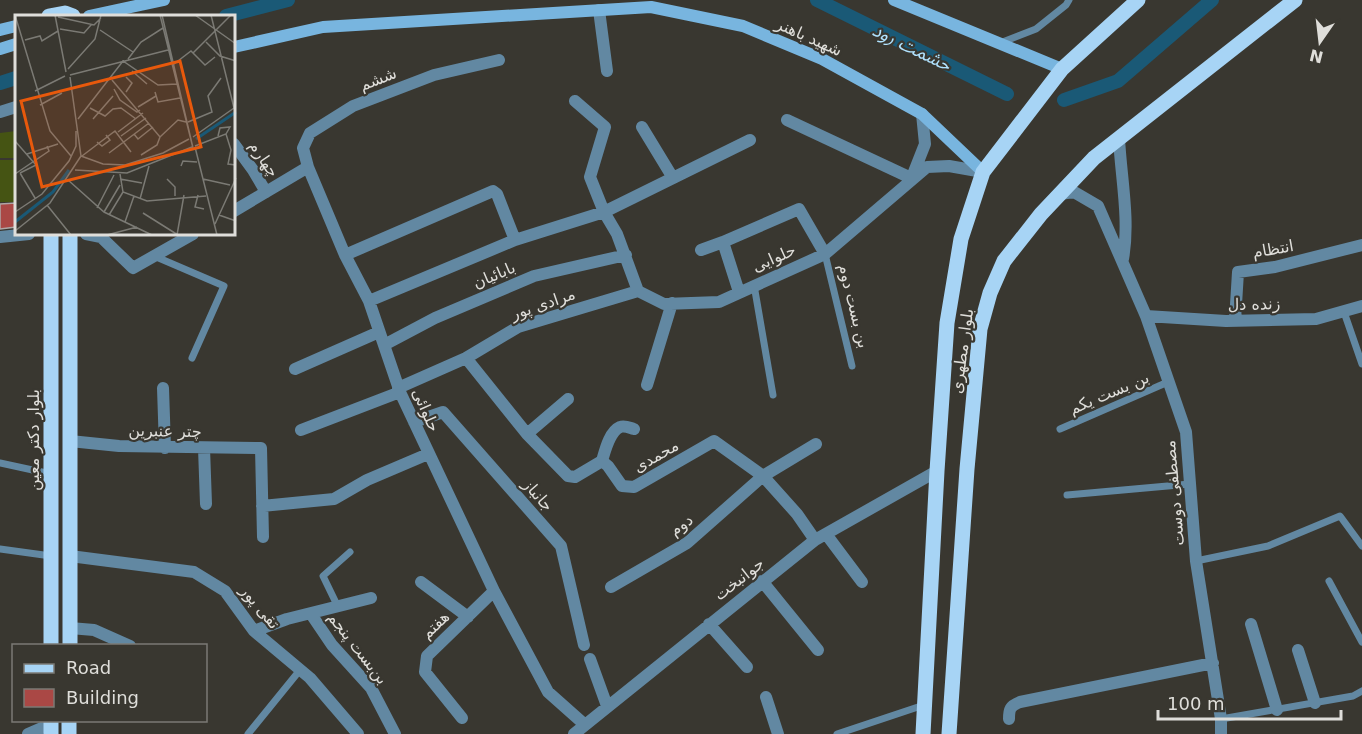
<svg xmlns="http://www.w3.org/2000/svg" width="1362" height="734" viewBox="0 0 1362 734" font-family="'DejaVu Sans','Noto Sans Arabic',sans-serif">
<style>
.green{fill:#455413}
.lines{fill:none;stroke-linecap:round;stroke-linejoin:round}
.canal{stroke:#1a5976;stroke-width:14}
.building{fill:#aa4845;stroke:#afa6a5;stroke-width:1.5}
.service{stroke:#6288a2;stroke-width:7}
.minor{stroke:#6288a2;stroke-width:12}
.secondary{stroke:#78b5df;stroke-width:12}
.primary{stroke:#a7d4f5;stroke-width:15}
.labels{text-anchor:middle;dominant-baseline:central;stroke-width:4.5;stroke-linejoin:round;paint-order:stroke}
.street-label{font-size:16px;fill:#dfdeda;stroke:#393730}
.water-label{font-size:18px;font-style:italic;fill:#b1e3ff;stroke:#393730}
.inset-river{fill:none;stroke:#1a5976;stroke-width:3}
.inset-road{fill:none;stroke:#7b7a74;stroke-width:1.5}
.view{fill:#e8590c;fill-opacity:0.15;stroke:#e8590c;stroke-width:3}
.inset-edge{fill:none;stroke:#dfdeda;stroke-width:3}
</style>
<rect width="100%" height="100%" fill="#393730"/>
<path class="green" d="M16,131v27h-16v-25z
M0,160h16v42h-16z"/>
<g class="lines">
<path class="canal" d="M817,0l190,94
M226,16l62,-16
M0,83l16,-5
M1064,100l54,-19 94,-81"/>
</g>
<path class="building" d="M16,203v24l-16,2v-25z"/>
<g class="lines">
<path class="service" d="M1000,43l36,-14 30,-24 3,-5
M825,254l27,112
M154,256l70,30 -32,72
M754,285l19,110
M1344,312l18,52
M1060,429l108,-47
M0,463l51,11
M1067,495l123,-11
M0,549l51,7
M1196,561l72,-15 72,-30 22,30
M1329,581l33,61
M338,607l-15,-31 27,-24
M1221,719l132,-23 9,-5
M248,734l52,-64
M837,734l87,-29"/>
<path class="minor" d="M599,10l8,61
M575,101l30,26 -15,50 14,35 13,22 21,57 26,13 55,-2 106,-48 102,-87 22,-1 34,6
M0,112l16,-5
M787,120l124,58
M642,127l31,51
M1119,138c2,40 11,82 4,121
M234,144l19,26 13,22
M308,167l-5,-19 7,-15 43,-27 81,-31 65,-15
M912,177l13,-33 -3,-30
M1060,194l14,-2 24,14 48,110 40,116 10,129 25,158v15
M234,211l74,-44 37,88 24,46 31,91 94,199 54,101 36,32
M86,234l15,3 32,31 60,-34
M0,237l29,-3
M701,250l22,-8
M345,255l148,-64 4,3 18,46
M739,292l-16,-50 76,-33 26,45
M369,301l146,-61 89,-28 146,-72
M1146,316l80,5 90,-2 46,-13
M1235,321l3,-49 37,-5 87,-22
M384,345l51,-27 99,-42 92,-21
M466,358l61,76 41,42 7,1 27,-16 6,5 14,20 12,1 80,-46 49,35 34,38 18,26
M295,369l84,-37
M647,385l25,-82
M163,388l2,60
M398,388l68,-30 52,-31 120,-36
M414,422l29,-10 118,134 23,99
M301,430l99,-38
M527,434l41,-35
M70,441l49,5 142,2 2,89
M204,448l2,56
M602,461c3,-10 7,-29 18,-34 5,-2 10,1 14,2
M262,506l72,-7 33,-19 61,-26
M826,534l36,48
M70,556l124,16 31,19 29,40 56,47 48,56
M762,581l56,69
M421,582l47,35
M611,587l76,-44 76,-67 53,-32
M311,614l21,31 39,43 24,46
M709,624l38,43
M1251,624l26,86
M70,628l24,2 36,16
M254,631l33,-12 84,-21
M1298,650l17,53
M590,659l17,47
M766,697l12,37
M462,718l-37,-46 2,-16 67,-65
M1009,719c0,-10 1,-13 11,-17l193,-39
M28,734l23,-10
M574,734l241,-194 122,-69"/>
<path class="secondary" d="M894,0l168,69
M89,16l75,-16
M0,30l16,-4
M234,47l89,-20 328,-20 92,19 79,33 100,55 61,58
M0,49l16,-5"/>
<path class="primary" d="M49,16l16,-3 8,3
M51,234v412
M70,646v-412
M51,734v-14
M69,734v-14
M923,734l14,-263 10,-148 14,-84 22,-67 79,-103 76,-69
M949,734l18,-265 13,-140 10,-36 14,-32 37,-47 53,-56 201,-158"/>
</g>
<g class="labels">
<g class="street-label">
<text transform="translate(809 37) rotate(24)">شهید باهنر</text>
<text transform="translate(378 79) rotate(-21)">ششم</text>
<text transform="translate(264 159) rotate(56)">چهارم</text>
<text transform="translate(1273 249) rotate(-10)">انتظام</text>
<text transform="translate(774 258) rotate(-24)">حلوایی</text>
<text transform="translate(494 275) rotate(-23)">بابائیان</text>
<text transform="translate(543 304) rotate(-19)">مرادی پور</text>
<text transform="translate(1254 304) rotate(-1)">زنده دل</text>
<text transform="translate(854 306) rotate(76)">بن بست دوم</text>
<text transform="translate(962 351) rotate(-82)">بلوار مطهری</text>
<text transform="translate(1109 393) rotate(-23)">بن بست یکم</text>
<text transform="translate(426 410) rotate(66)">حلوائی</text>
<text transform="translate(165 431) rotate(1)">چتر عنبرین</text>
<text transform="translate(33 440) rotate(-90)">بلوار دکتر معین</text>
<text transform="translate(656 456) rotate(-30)">محمدی</text>
<text transform="translate(1174 493) rotate(-95)">مصطفی دوست</text>
<text transform="translate(538 495) rotate(49)">جانباز</text>
<text transform="translate(681 525) rotate(-37)">دوم</text>
<text transform="translate(739 579) rotate(-38)">جوانبخت</text>
<text transform="translate(260 607) rotate(50)">تقی پور</text>
<text transform="translate(435 625) rotate(-44)">هفتم</text>
<text transform="translate(358 648) rotate(52)">بن‌بست پنجم</text>
</g>
<g class="water-label">
<text transform="translate(912 47) rotate(26)">حشمت رود</text>
</g>
</g>
<g transform="translate(15 15)">
<rect width="220" height="220" fill="#393730"/>
<path class="inset-river" d="M181,124l40,-27M0,207l38,-30 16,-22"/>
<path class="inset-road" d="M0,0l35,116 21,25M40,0l11,57M145,0l33,133 -31,-133M180,0l41,29M196,0l23,93M43,2l36,8 7,-7M45,14l24,4 7,-8M85,15l33,22M10,25l15,-4 2,5 16,-10M191,27l14,14 16,5M178,38l38,-38M113,44l13,-17 22,-14M159,49l17,-13 14,14 10,-8M53,54l27,-30 6,-24M117,56l15,13M55,60l98,-25M97,65l48,57 18,-17 8,2M99,74l6,11 17,12 3,-2M20,76l30,-15M111,77l6,-9 -6,-6M140,77l3,10 22,-4M25,90l22,-12M123,92l18,-11M75,93l15,8 8,-7 8,-1 15,11M63,104l45,-58 35,24 19,-1M78,104l20,-23M173,107l24,-10 -4,-16 13,-18M103,117l25,-19M119,119l4,5 15,-12M211,119l5,16 -3,14 8,1M106,121l25,-18M178,122l41,-29M0,126l21,24 -16,8M82,127l5,4 8,-6 -4,-5M180,131l31,-12 4,-7 -10,1 -2,8M180,132l22,88M94,138l40,-30M12,139l31,-10M126,140l16,-10 3,-8M66,141l22,8 22,1 38,-12 26,-14M67,141l33,-25 16,21M166,151l2,-5 14,1M60,155l52,3 65,-26M5,158l15,25M0,159l34,-23 -2,-5M105,159l3,18 24,9 59,-5M105,164l22,4M152,164l8,8v9M188,164l27,6M53,165l36,32 48,23M183,180l-3,12 9,2M125,184l9,-33M32,190l24,30M82,193l17,-33M0,197l27,-18 27,-33 7,-15v-15M89,197l16,-27M128,198l35,22M94,200l14,-23M204,200l17,6M110,207l9,-26M200,209l21,-46M0,216l35,-28 31,-47 -11,-79M92,220l30,-8M162,220l7,-40"/>
<path class="view" d="M165,46l21,86 -159,40 -21,-86z"/>
<rect width="220" height="220" class="inset-edge"/>
</g>
<rect x="12" y="644" width="195" height="78" fill="#393730" stroke="#7b7a74" stroke-width="1.5"/>
<rect x="24" y="664" width="30" height="9" fill="#a7d4f5" stroke="#7b7a74" stroke-width="1.5"/>
<text x="66" y="674" font-size="18" fill="#dfdeda">Road</text>
<rect x="24" y="689" width="30" height="18" fill="#aa4845" stroke="#7b7a74" stroke-width="1.5"/>
<text x="66" y="704" font-size="18" fill="#dfdeda">Building</text>
<g transform="translate(1320 42) rotate(194)" stroke="#393730" stroke-width="4.5" paint-order="stroke">
<path d="M0-4.5L10 22L0 15L-10 22Z" fill="#dfdeda"/>
<text y="-9" font-size="16" font-weight="bold" text-anchor="middle" fill="#dfdeda">N</text>
</g>
<path d="M1158 710v9h183v-9" fill="none" stroke="#dfdeda" stroke-width="3"/>
<text x="1167" y="710" font-size="18" fill="#dfdeda" stroke="#393730" stroke-width="4.5" paint-order="stroke">100 m</text>
</svg>
